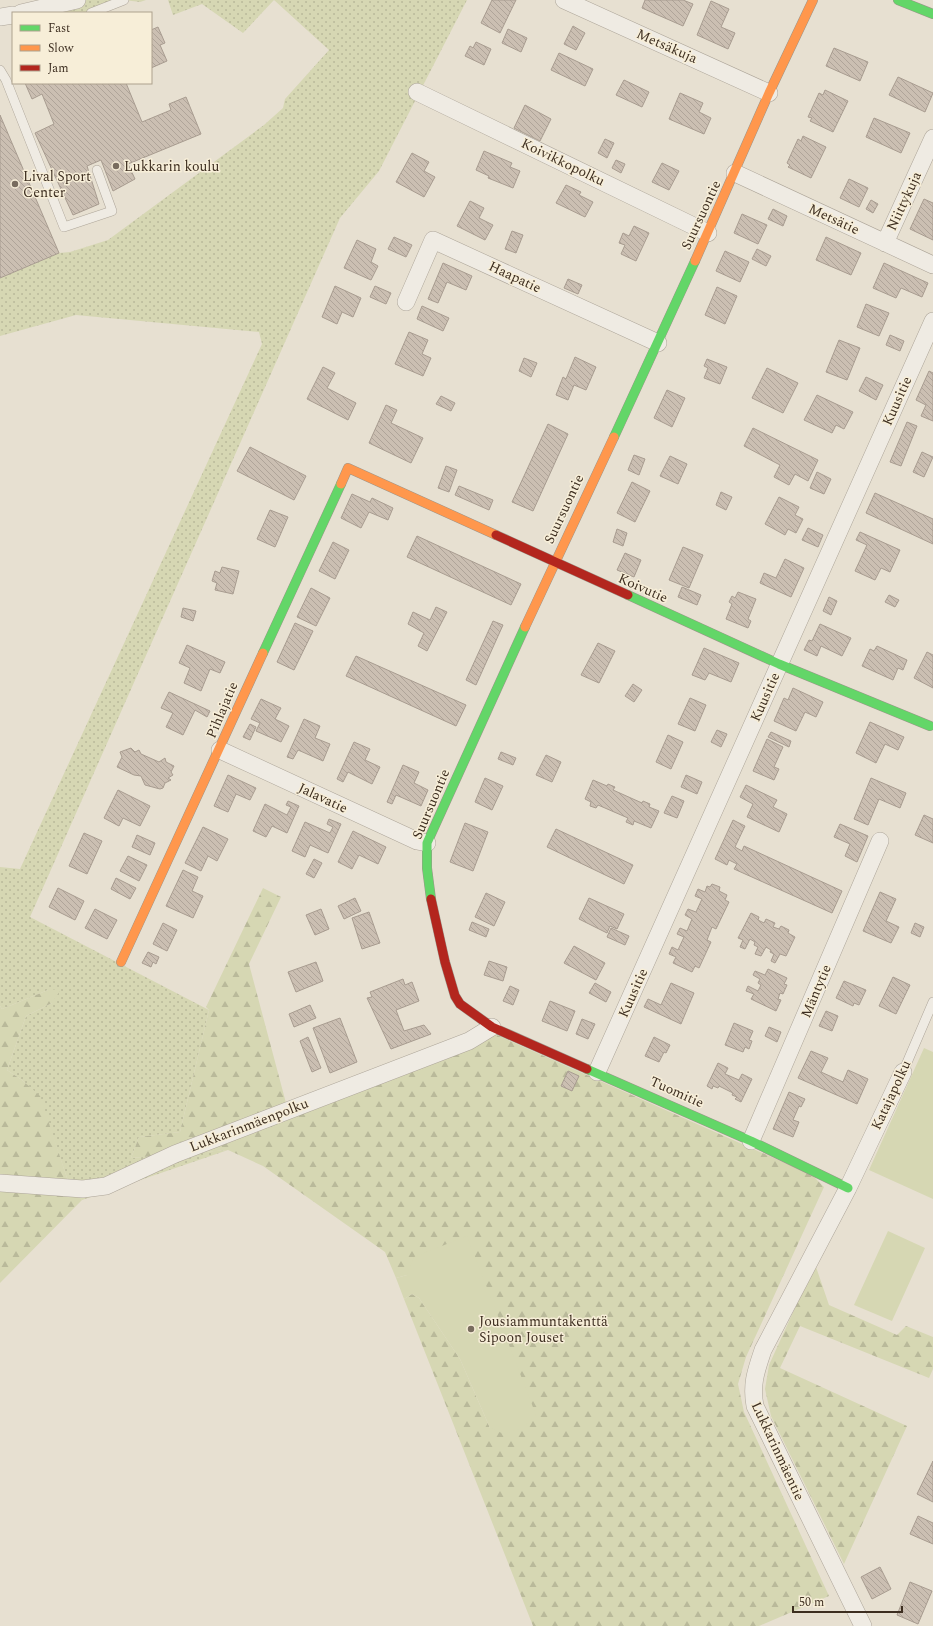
<svg xmlns="http://www.w3.org/2000/svg" width="933" height="1626" viewBox="0 0 933 1626" font-family="Spectral,serif">
<style>
.grass{fill:url(#grass-dots)}
.forest{fill:url(#forest-firs)}
.garden{fill:#d6d7b3}
.building{fill:url(#building-back-hatch);stroke:#a89c90}
.lines{fill:none;stroke-linecap:round;stroke-linejoin:round}
.lane-casing{stroke:#ada599;stroke-width:10}
.street-casing{stroke:#ada599;stroke-width:18}
.fast-casing{stroke:#9c958a;stroke-width:10}
.slow-casing{stroke:#9c958a;stroke-width:10}
.jam-casing{stroke:#9c958a;stroke-width:10}
.lane{stroke:#efebe3;stroke-width:9}
.street{stroke:#efebe3;stroke-width:17}
.fast{stroke:#63d668;stroke-width:9}
.slow{stroke:#ff974d;stroke-width:9}
.jam{stroke:#b3261e;stroke-width:9}
.poi-dot{fill:#786c5e;stroke:#f7eed8;stroke-width:1.5}
.labels{text-anchor:middle;dominant-baseline:central;stroke-width:3;stroke-linejoin:round;paint-order:stroke}
.street-label{font-size:14px;fill:#3d2e20;stroke:#f7eed8}
.poi-label{font-size:14px;fill:#3d2e20;stroke:#f7eed8;text-anchor:start}
</style>
<defs>
<pattern id="grass-dots" width="8" height="8" patternUnits="userSpaceOnUse"><rect width="8" height="8" fill="#d6d7b3"/><path d="M2 2h.1M6 6h.1" fill="none" stroke="#b9b99a" stroke-width="1.8" stroke-linecap="round"/></pattern>
<pattern id="forest-firs" width="22" height="20" patternUnits="userSpaceOnUse"><rect width="22" height="20" fill="#d6d7b3"/><path d="M5 1l3.5 6h-7zM16 11l3.5 6h-7z" fill="#b9b99a"/></pattern>
<pattern id="building-back-hatch" width="6" height="6" patternUnits="userSpaceOnUse"><rect width="6" height="6" fill="#cbbfb2"/><path d="M-1 5l2 2M0 0l6 6M5-1l2 2" fill="none" stroke="#afa499"/></pattern>
</defs>
<rect width="100%" height="100%" fill="#e7e0d1"/>
<path class="grass" d="M56,0h90l-6,2 -16,-2 -34,13h-29z
M168,0h106l-31,33 -41,-29 -29,11z
M274,0h193l-88,171 -39,47 -310,699 179,93 -29,122 -41,5 -8,21 97,-8 -146,50 -15,-22 -28,-82 -17,-16 -15,-10 19,-54 26,-13 -4,-13 -46,19 -2,-3v-139l20,2 242,-525 -3,-12 -183,-17 -76,21v-58l59,-25 11,-1 38,-12 156,-115 19,-17 2,-9 44,-49z"/>
<path class="forest" d="M263,888l18,9 -32,67 37,139 202,-72 324,144 12,12 -78,170 -8,27 6,28 85,184 -70,30h-226l-129,-327 8,-5 7,4 41,61 30,69h32l-115,-153 -11,3 -11,-26 -122,-86 -35,-16 -97,8 8,-21 41,-5 29,-122 -3,-3z
M61,989l-9,14 -26,13 -19,54 15,10 18,16 27,82 15,22 -82,83v-277l2,3 46,-19z
M815,1264l14,41 68,30 9,-9 27,11v32l-4,9 -129,-52 -20,42 127,58 -63,138 -73,-148 -6,-27 4,-24z"/>
<path class="garden" d="M924,1048l9,4v147l-64,-29z
M888,1231l37,17 -33,73 -38,-16z
M467,1236l69,179 -14,13 -18,6 -14,-6 -30,-69 -41,-61 -7,-4 -8,5 -8,-21 11,-3 7,-18z"/>
<path class="building" d="M492,0h24l-16,33 -19,-10z
M645,0h38l10,4 -10,22 -41,-18z
M711,1l18,8 -8,18 14,6 -7,16 -31,-14z
M573,26l12,7 -9,17 -12,-6z
M158,27l7,16 -5,2 7,16 -16,7v-38z
M508,29l19,9 -6,14 -19,-9z
M476,42l15,7 -7,16 -19,-9 5,-10 3,2z
M834,48l34,14 -8,19 -34,-15z
M559,53l34,16 -8,17 -34,-16z
M898,77l35,16 -8,19 -36,-17z
M624,80l25,12 -7,15 -26,-12z
M25,83h101l16,39 29,-12 -2,-6 17,-7 15,37 -73,30 7,15 -22,12 -12,-31 -14,6 12,38 -26,11 -38,-82 19,-9 -12,-30 -10,5z
M825,90l23,11 -15,31 -23,-11 2,-3 -4,-1 11,-24 4,2z
M680,93l23,10 -4,9 12,6 -7,16 -35,-15z
M525,105l26,14 -11,22 -26,-13z
M0,115l59,138 -59,25z
M874,118l36,15 -9,20 -35,-16z
M803,136l23,11 -15,31 -23,-11 2,-2 -3,-2 11,-24 3,2z
M605,139l9,4 -7,15 -9,-5z
M484,151l28,12 -2,4 10,4 -7,17 -25,-10 1,-2 -13,-6z
M412,153l17,9 -5,9 11,6 -11,20 -28,-15z
M616,160l9,4 -4,9 -9,-5z
M662,163l17,8 -10,19 -17,-8z
M849,179l19,9 -9,19 -19,-9z
M566,185l15,7 -2,3 14,7 -8,15 -29,-14z
M924,199l9,4v37l-23,-11z
M871,200l7,4 -5,9 -7,-4z
M470,201l14,7 -5,10 14,7 -8,15 -28,-14z
M773,209l14,7 -4,10 -15,-7z
M742,214l25,11 -9,19 -24,-11z
M634,226l15,7 -13,28 -15,-7 4,-9 -6,-2 4,-10 6,3z
M512,231l11,4 -7,18 -11,-4z
M394,237l18,8 -6,12 -18,-8z
M826,237l35,16 -10,22 -35,-15z
M357,240l19,9 -5,13 7,4 -7,14 -27,-12z
M757,249l14,7 -5,10 -14,-7z
M725,251l24,11 -9,20 -24,-11z
M443,263l29,13 -6,14 -19,-8 -9,21 -10,-4z
M884,263l44,20 -6,14 -21,-9 -5,10 -23,-10z
M568,279l14,6 -4,9 -14,-6z
M335,286l26,12 -8,19 -11,-5 -5,12 -15,-7z
M375,286l16,7 -5,11 -16,-7z
M717,287l20,9 -12,28 -20,-9z
M866,304l23,9 -10,23 -22,-9z
M422,306l27,12 -6,13 -26,-12z
M409,332l19,8 -6,14 9,4 -8,18 -28,-12z
M890,335l14,6 -4,10 -14,-6z
M839,340l21,8 -13,32 -21,-8z
M575,357l21,10 -10,23 -12,-5 -6,15 -12,-5 7,-18 3,2z
M524,358l13,5 -6,14 -12,-6z
M707,359l20,8 -7,17 -16,-6 4,-10 -4,-2z
M323,367l12,6 -8,15 29,15 -8,17 -41,-21z
M767,368l31,15 -15,30 -31,-15z
M929,371l4,2v48l-12,-5 5,-11 -10,-5z
M866,377l17,8 -7,15 -17,-9z
M667,390l18,8 -13,29 -18,-9z
M817,395l36,17 -9,17 -8,-4 -4,8 -28,-13z
M441,396l14,7 -4,8 -15,-7z
M386,405l11,5 -6,13 32,15 -12,25 -42,-20z
M907,422l10,4 -16,40 -11,-4z
M548,424l20,10 -35,77 -21,-9z
M753,428l65,32 -10,21 -13,-7 -6,11 -15,-8 6,-12 -36,-19z
M250,447l56,29 -12,24 -57,-29z
M922,452l11,5 -9,20 -11,-5z
M634,455l11,4 -6,16 -11,-5z
M670,456l17,8 -9,20 -18,-8z
M446,466l11,4 -8,22 -11,-4z
M817,472l14,7 -7,15 -14,-6z
M632,482l18,9 -15,31 -18,-9z
M459,486l34,14 -4,10 -34,-15z
M721,492l11,5 -6,13 -10,-5z
M875,493l58,26v25l-67,-31z
M352,494l18,8 2,-4 21,10 -5,12 -19,-8 -8,16 -20,-10z
M779,497l20,10 -4,8 8,4 -7,14 -8,-4 -3,6 -20,-11z
M270,510l18,7 -13,30 -18,-8z
M808,528l15,7 -5,12 -16,-7z
M617,529l10,4 -4,13 -10,-4z
M860,532l40,18 -10,22 -9,-4 -6,12 -20,-9 12,-26 -11,-5z
M417,536l104,48 -10,21 -104,-48z
M333,542l16,8 -14,29 -16,-8z
M683,547l20,8 -14,33 -20,-8z
M625,553l16,7 -7,17 -17,-7z
M785,559l19,9 -13,29 -31,-14 4,-10 12,5z
M222,567l17,4 -6,23 -18,-4 2,-7 -5,-2 3,-10 5,2z
M682,587l19,8 -4,10 -19,-8z
M311,588l19,10 -14,28 -19,-9z
M738,592l18,7 -8,20 3,2 -3,7 -22,-9 6,-15 -3,-2 3,-6 3,2z
M889,595l10,5 -4,7 -10,-5z
M829,597l8,4 -6,14 -8,-4z
M436,607l11,5 -20,39 -9,-5 6,-13 -16,-9 5,-12 17,8z
M183,608l13,3 -3,10 -12,-4z
M493,621l10,4 -27,60 -10,-5z
M295,623l18,8 -19,39 -17,-8z
M820,624l31,14 -9,18 -21,-10 -4,10 -13,-6 5,-10 3,1z
M598,643l17,8 -16,32 -18,-8z
M187,645l38,17 -5,11 -10,-4 -9,22 -17,-8 6,-15 -11,-5z
M877,646l30,14 -4,10 -5,-2 -5,12 -31,-14 8,-17 4,2z
M704,648l35,15 -8,19 -22,-9 -4,7 -13,-5z
M927,652l6,3v33l-19,-10z
M356,656l110,49 -10,21 -110,-50z
M633,684l9,6 -8,12 -9,-6z
M793,688l30,14 -7,15 -11,-5 -9,19 -22,-10 10,-23 4,2z
M169,692l41,19 -3,6 -12,-7 -12,25 -17,-8 7,-14 -12,-5z
M690,698l16,7 -11,26 -17,-7z
M261,699l20,9 -6,11 14,7 -8,16 -25,-11 4,-8 -9,-4z
M304,719l16,7 -5,12 15,6 -7,17 -25,-11 -5,9 -6,-2z
M870,722l34,15 -6,13 -13,-6 -9,19 -20,-10z
M250,724l6,3 -6,13 -7,-3z
M717,730l10,4 -6,13 -10,-5z
M771,732l20,9 -2,6 -21,-10z
M668,735l15,7 -12,27 -15,-7z
M767,739l16,8 -9,20 5,2 -5,11 -21,-9z
M354,742l16,7 -5,11 15,7 -8,17 -24,-12 -5,10 -6,-3z
M131,748l4,4 4,-2 2,4 18,8 6,-4 1,4 8,4 -3,6 2,3 -5,3 3,2 -6,3 -2,5 -3,1 -15,-4 -4,-9 -7,-1 -17,-8 5,-10 -2,-5z
M501,752l15,6 -3,7 -15,-6z
M546,755l15,7 -9,20 -16,-7z
M403,765l16,7 -5,11 14,7 -7,16 -25,-11 -4,9 -5,-2z
M228,775l28,13 -6,12 -14,-6 -8,18 -14,-6z
M686,775l16,7 -5,12 -16,-7z
M485,778l18,8 -11,24 -17,-8z
M871,778l35,15 -6,15 -21,-9 -11,26 -14,-6z
M593,780l14,6 1,-2 7,3 -2,3 29,13 1,-2 7,3 -1,3 10,4 -8,17 -17,-7 -1,4 -7,-3 2,-4 -30,-13 -2,3 -6,-2 1,-4 -6,-3z
M746,785l31,15 -4,7 14,7 -8,18 -32,-15 6,-13 -13,-7z
M118,790l32,16 -10,20 -17,-8 -4,8 -15,-8z
M672,796l12,5 -7,17 -13,-5z
M288,801l11,5 -12,27 -15,-7 -6,11 -13,-6 12,-27 22,11 4,-8 -5,-2z
M924,815l9,4v24l-18,-8z
M329,819l12,5 -13,29 -18,-8 -5,12 -13,-6 13,-29 25,11 3,-6 -6,-3z
M733,820l12,6 -10,21 7,4 2,-5 98,45 -10,22 -98,-44 3,-5 -8,-4 -2,5 -12,-6z
M465,823l23,9 -15,39 -23,-9z
M840,824l28,12 -11,26 -12,-6 5,-12 -16,-7z
M203,827l25,12 -11,22 -9,-5 -7,15 -16,-8z
M556,829l77,36 -9,19 -77,-37z
M353,831l33,16 -8,17 -19,-9 -7,14 -14,-7z
M84,833l18,8 -15,33 -18,-8z
M137,835l18,8 -5,12 -18,-8z
M128,856l19,9 -8,16 -19,-10z
M314,859l8,4 -8,15 -8,-4z
M183,870l15,7 -6,14 11,5 -10,22 -27,-12z
M116,878l20,10 -6,11 -19,-10z
M712,884l8,3 -1,4 8,4 -2,5 4,2 -13,27 -4,-2 -5,13 4,2 -12,26 -4,-2 -3,6 -19,-9 3,-6 -7,-3 3,-7 6,3 6,-13 -7,-3 3,-6 7,3 5,-12 -7,-4 3,-6 8,3 6,-13 -7,-3 3,-7 7,3 2,-6 3,1z
M58,888l26,13 -9,19 -26,-13z
M880,892l16,7 -10,22 13,6 -8,16 -28,-12z
M486,893l19,9 -11,24 -19,-9z
M355,898l6,13 -17,8 -6,-13z
M589,898l35,16 -7,15 -7,-3 -3,7 -28,-14z
M95,909l22,11 -10,19 -22,-11z
M321,909l8,20 -14,6 -9,-20z
M369,912l11,31 -18,6 -10,-31z
M751,913l8,4 -1,3 6,3 2,-4 9,4 -2,4 6,2 2,-3 8,4 -1,3 7,4 -9,19 -6,-2 -5,9 -4,-2 3,-7 -4,-2 1,-2 -5,-3 -5,9 -6,-2 3,-7 -4,-2 1,-3 -5,-3 -5,10 -5,-2 3,-7 -5,-2z
M472,922l17,7 -3,8 -17,-7z
M163,923l14,7 -10,21 -14,-7z
M915,923l9,4 -4,10 -9,-4z
M611,928l18,8 -4,9 -18,-8z
M574,946l31,17 -9,17 -32,-17z
M148,952l11,5 -3,7 -3,-2 -2,5 -9,-4z
M489,961l18,6 -4,14 -19,-6z
M316,962l7,19 -27,11 -8,-20z
M768,969l19,9 -3,6 3,1 -4,9 -3,-1 -2,6 3,1 -5,11 -25,-12 3,-5 -8,-3 2,-5 10,5 3,-6 -3,-2 2,-4 -7,-4 2,-4 10,4z
M893,977l17,8 -14,29 -17,-8z
M403,979l2,6 7,-3 7,19 -23,9 8,21 20,-6 7,9 -40,15 -24,-51 5,-1 -2,-5z
M844,981l22,9 -7,15 -5,-2 -1,3 -17,-8z
M595,983l16,9 -5,10 -17,-9z
M671,983l23,10 -13,31 -37,-17 4,-8 13,6z
M510,986l9,4 -6,15 -10,-4z
M550,1001l25,10 -8,20 -25,-10z
M310,1005l6,13 -22,9 -5,-13z
M826,1011l12,5 -6,15 -13,-5z
M340,1018l17,44 -27,11 -17,-45z
M582,1019l13,5 -7,15 -12,-5z
M734,1023l19,8 -4,9 3,1 -3,8 -4,-2 -2,5 -18,-7z
M769,1027l12,5 -4,10 -12,-6z
M308,1037l13,31 -9,4 -12,-31z
M654,1037l16,8 -4,8 -2,-1 -5,10 -14,-6z
M811,1051l17,7 -7,14 22,10 5,-12 20,9 -11,25 -59,-26z
M718,1063l10,5 -3,6 14,6 3,-6 10,5 -11,23 -6,-3 2,-2 -5,-2 1,-2 -14,-7 -1,2 -5,-2 -1,3 -5,-3z
M568,1071l11,5 -7,15 -11,-5z
M789,1092l16,7 -4,8 -2,-1 -6,14 6,2 -6,15 -20,-8z
M933,1461v41l-16,-8z
M918,1516l15,7v21l-23,-10z
M880,1567l11,22 -19,10 -11,-22z
M910,1582l22,9 -14,33 -21,-9z"/>
<g class="lines">
<defs>
<path id="lane" d="M91,13l33,-13
M0,70l6,10 58,147 48,-16 -15,-41
M903,1072l30,-70"/>
<path id="street" d="M564,0l205,93
M21,13l56,-13
M0,17l13,-2
M417,92l291,141
M735,173l198,92
M885,243l48,-105
M406,302l27,-62 225,103
M220,750l197,91 10,2
M597,1072l336,-751
M751,1141l129,-300
M0,1183l83,6 23,-3 69,-32 294,-113 23,-14
M863,1626l-108,-220c-4,-22 1,-35 8,-56l85,-162 55,-116"/>
<path id="fast" d="M898,0l35,14
M614,437l81,-176
M628,595l151,69 151,62
M263,653l78,-169
M431,899l-4,-31v-25l98,-216
M587,1069l164,72 97,47"/>
<path id="slow" d="M695,261l74,-168 44,-93
M341,484l7,-16 148,67
M525,627l89,-190
M121,962l142,-309"/>
<path id="jam" d="M496,535l132,60
M431,899l14,63 10,34 5,8 32,23 95,42"/>
</defs>
<use href="#lane" class="lane-casing"/>
<use href="#street" class="street-casing"/>
<use href="#fast" class="fast-casing"/>
<use href="#slow" class="slow-casing"/>
<use href="#jam" class="jam-casing"/>
<use href="#lane" class="lane"/>
<use href="#street" class="street"/>
<use href="#fast" class="fast"/>
<use href="#slow" class="slow"/>
<use href="#jam" class="jam"/>
</g>
<g class="poi-dot">
<circle cx="116" cy="166" r="4"/>
<circle cx="15" cy="184" r="4"/>
<circle cx="471" cy="1329" r="4"/>
</g>
<g class="labels">
<g class="street-label">
<text transform="translate(667 46) rotate(24)">Metsäkuja</text>
<text transform="translate(563 162) rotate(26)">Koivikkopolku</text>
<text transform="translate(904 201) rotate(-65)">Niittykuja</text>
<text transform="translate(701 215) rotate(-65)">Suursuontie</text>
<text transform="translate(834 219) rotate(25)">Metsätie</text>
<text transform="translate(515 277) rotate(25)">Haapatie</text>
<text transform="translate(897 401) rotate(-66)">Kuusitie</text>
<text transform="translate(564 509) rotate(-65)">Suursuontie</text>
<text transform="translate(643 588) rotate(24)">Koivutie</text>
<text transform="translate(765 697) rotate(-66)">Kuusitie</text>
<text transform="translate(222 710) rotate(-67)">Pihlajatie</text>
<text transform="translate(323 798) rotate(25)">Jalavatie</text>
<text transform="translate(431 804) rotate(-67)">Suursuontie</text>
<text transform="translate(816 991) rotate(-67)">Mäntytie</text>
<text transform="translate(633 993) rotate(-66)">Kuusitie</text>
<text transform="translate(677 1092) rotate(24)">Tuomitie</text>
<text transform="translate(891 1095) rotate(-65)">Katajapolku</text>
<text transform="translate(249 1125) rotate(-21)">Lukkarinmäenpolku</text>
<text transform="translate(778 1451) rotate(65)">Lukkarinmäentie</text>
</g>
<g class="poi-label">
<text x="124" y="166">Lukkarin koulu</text>
<text x="23" y="176">Lival Sport<tspan x="23" dy="16">Center</tspan></text>
<text x="479" y="1321">Jousiammuntakenttä<tspan x="479" dy="16">Sipoon Jouset</tspan></text>
</g>
</g>
<rect x="12" y="12" width="140" height="72" fill="#f7eed8" stroke="#ada18e"/>
<rect x="20" y="25" width="20" height="6" fill="#63d668" stroke="#ada18e"/>
<text x="48" y="32" font-size="12" fill="#3d2e20">Fast</text>
<rect x="20" y="45" width="20" height="6" fill="#ff974d" stroke="#ada18e"/>
<text x="48" y="52" font-size="12" fill="#3d2e20">Slow</text>
<rect x="20" y="65" width="20" height="6" fill="#b3261e" stroke="#ada18e"/>
<text x="48" y="72" font-size="12" fill="#3d2e20">Jam</text>
<path d="M793 1606v6h109v-6" fill="none" stroke="#3d2e20" stroke-width="2"/>
<text x="799" y="1606" font-size="12" fill="#3d2e20" stroke="#f7eed8" stroke-width="3" paint-order="stroke">50 m</text>
</svg>
